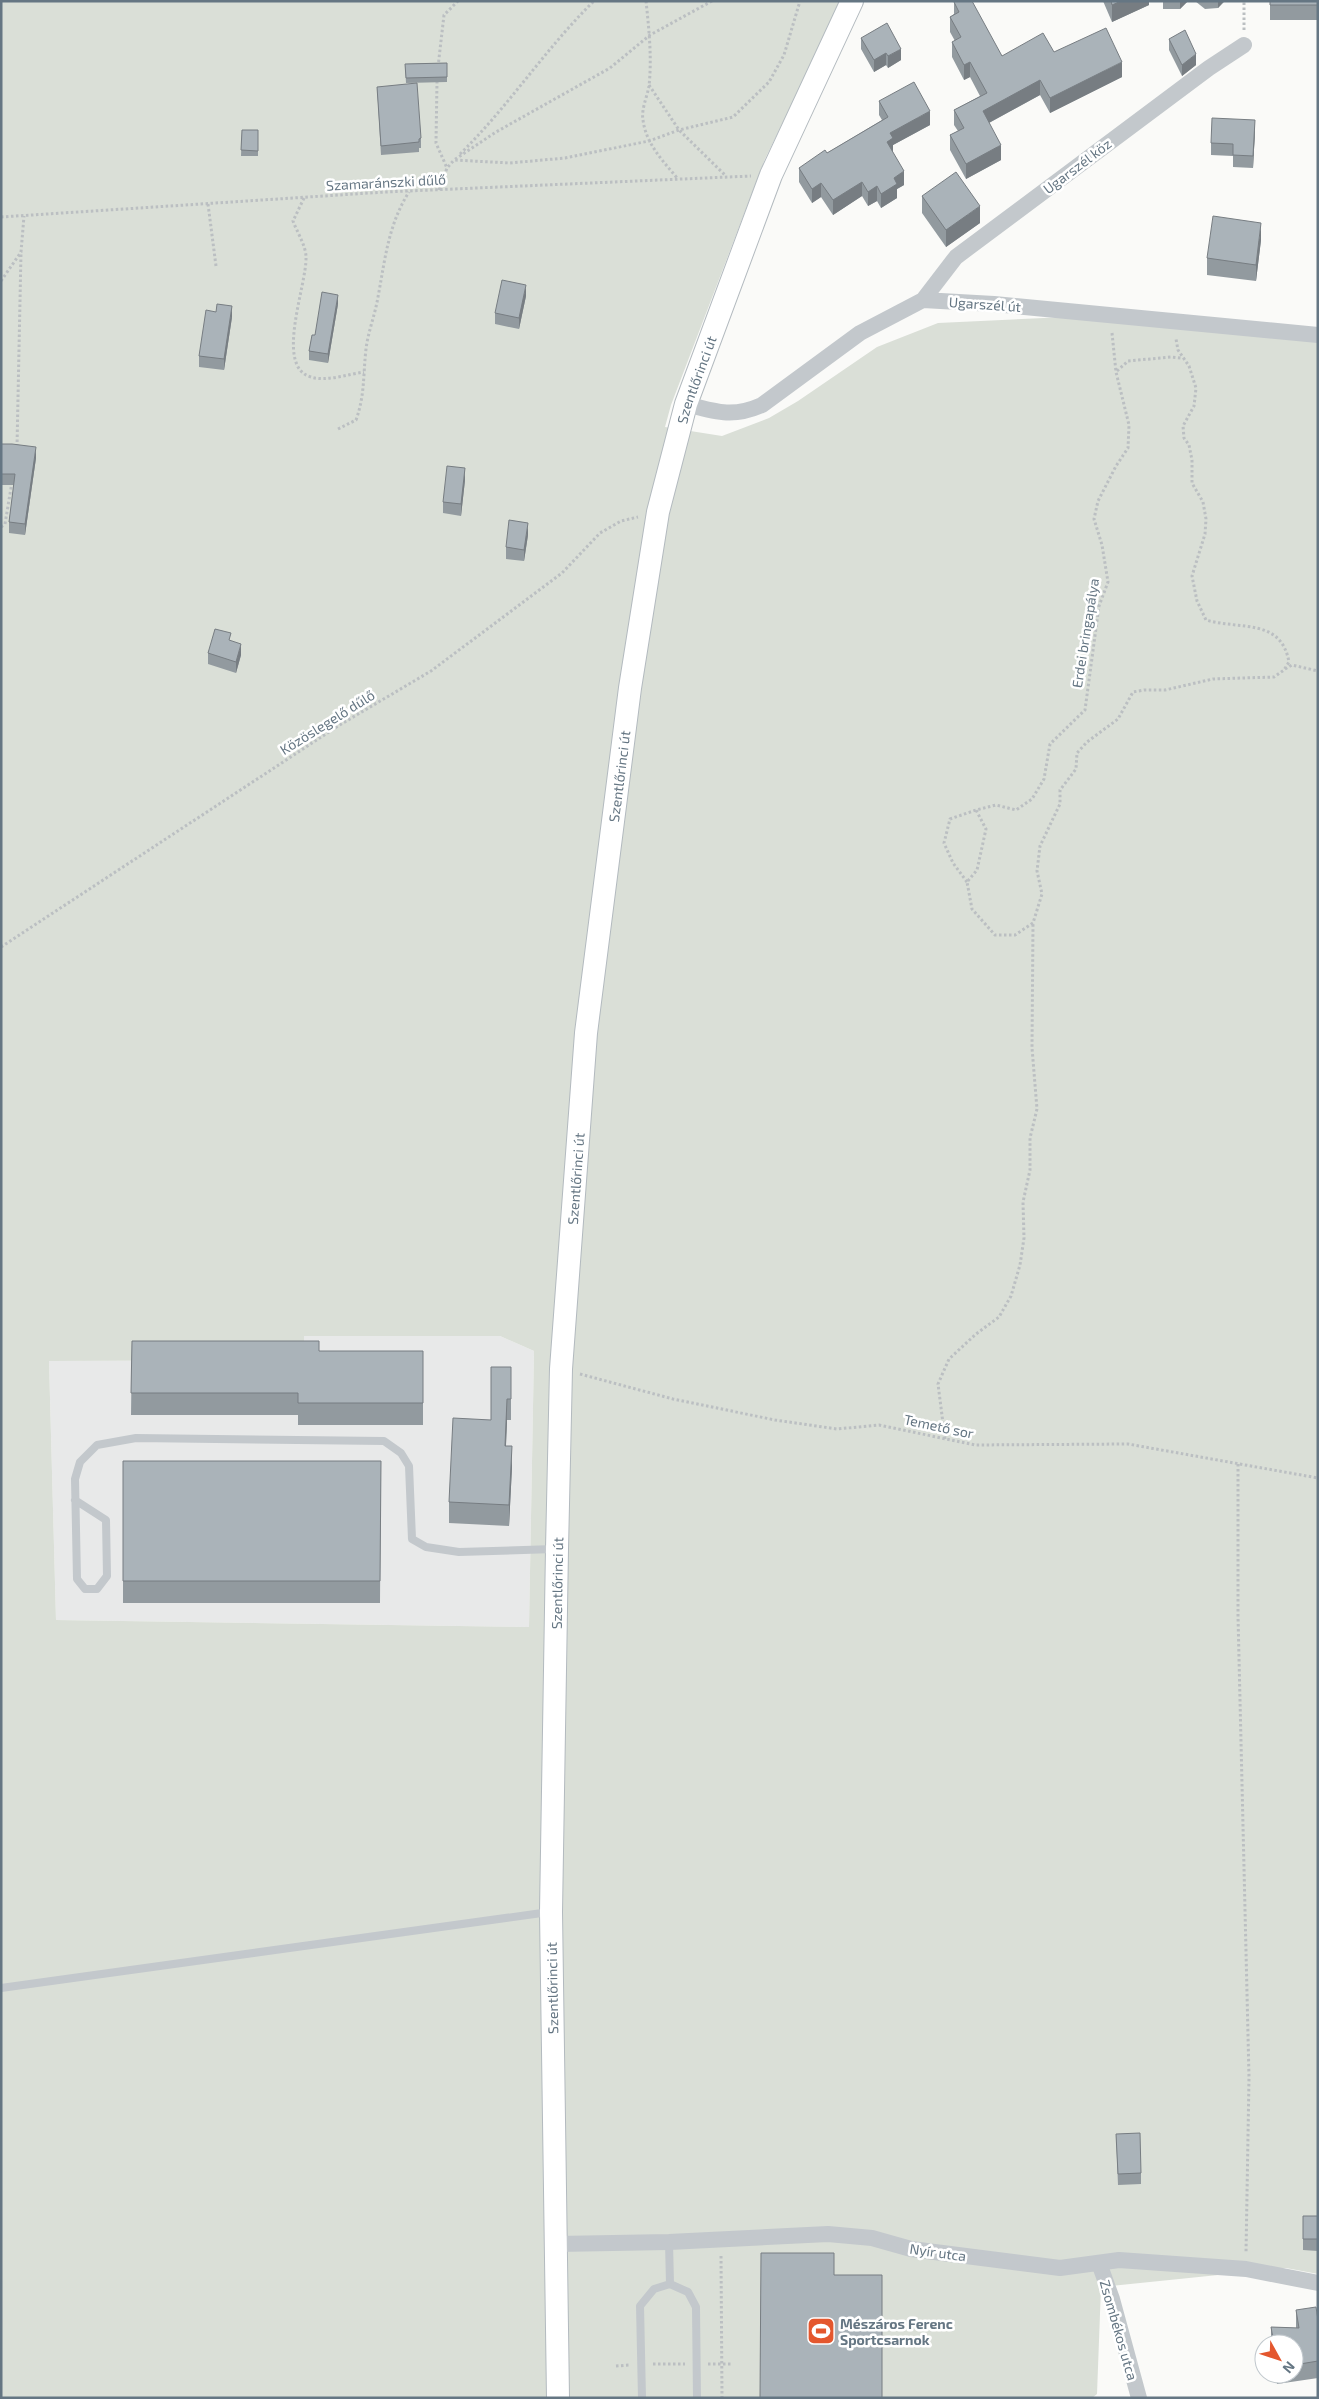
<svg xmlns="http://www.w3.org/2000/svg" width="1319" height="2399" viewBox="0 0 1319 2399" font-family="'Exo 2',sans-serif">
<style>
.built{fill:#e8e9e9}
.green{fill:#dadfd7;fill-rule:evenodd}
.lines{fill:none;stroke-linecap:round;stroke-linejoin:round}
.secondary-casing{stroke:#b3babf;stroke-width:24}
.path{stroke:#bbbfc2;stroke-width:3;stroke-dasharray:2.5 2.5;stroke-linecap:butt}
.lane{stroke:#c3c8cc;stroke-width:8}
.street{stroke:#c3c8cc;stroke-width:16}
.secondary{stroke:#fff;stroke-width:22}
.wall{fill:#929a9f}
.shaded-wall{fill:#777d82}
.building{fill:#aab3b9;stroke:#777d82}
.labels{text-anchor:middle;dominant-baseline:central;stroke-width:5;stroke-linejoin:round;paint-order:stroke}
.street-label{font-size:14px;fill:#657683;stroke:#fff}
.poi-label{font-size:14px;font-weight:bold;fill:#657683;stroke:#fff;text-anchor:start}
</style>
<rect width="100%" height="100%" fill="#fafaf8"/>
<path class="built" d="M304,1336h196l34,15 -5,276 -473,-7 -7,-259 254,-1z"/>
<path class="green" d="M1,1h841l-77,158 -94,246 -6,22 57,9 47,-18 29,-17 79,-54 61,-24 172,-8 208,25v1934l-32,-6 -185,19 -4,107 -5,4h-1091zM304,1336h196l34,15 -5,276 -473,-7 -7,-259 255,-1z"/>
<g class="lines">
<defs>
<g id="secondary">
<path id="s1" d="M558,2398l-7,-486 6,-363 4,-180 25,-336 44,-345 28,-176 28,-108 85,-229 81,-174"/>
</g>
</defs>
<use href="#secondary" class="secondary-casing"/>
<path class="path" d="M646,1c3,28 6,57 3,85 -2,11 -8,24 -6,34 3,24 20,41 35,59
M712,1l-62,34 -40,33 -114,64 -42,28 56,3 55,-5 84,-17 30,-11 54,-13 36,-35 15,-27 16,-54
M1244,30v-29
M438,67l6,-52 14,-14
M437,81l-1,62 11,25
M649,85l30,45 47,46
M460,154c49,-48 85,-105 134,-153
M439,190l8,-22 7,-8
M304,198l-11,23c4,11 13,25 13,36 1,28 -32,110 5,120 15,5 38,-3 53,-5
M208,204l8,62
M1,217l384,-25 366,-16
M1,281l20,-29 3,-36
M1112,333l4,39 13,53 -1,23 -12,18 -18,35 -4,18 8,26 6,37 -9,24 -14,104 -35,34 -6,35 -12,20 -16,11 -20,-5 -20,5 10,19 -9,41 -10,12 5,27 23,26h20l18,-12 9,-29 -5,-23 3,-25 20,-42v-14l16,-21 1,-16 10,-11 31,-23 15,-27 11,-2h21l48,-11 61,-2 10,-7 5,-8c-8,-44 -48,-32 -83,-42l-9,-19 -5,-25 13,-42 1,-15 -3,-17 -11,-19v-23l-3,-15 -5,-7 -1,-12 11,-20 2,-18 -7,-22 -11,-16 -2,-11
M1117,371l11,-10 43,-4 10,1
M338,429l18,-9c9,-25 7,-45 10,-71 2,-17 9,-34 12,-52 7,-37 10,-72 31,-105
M17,447l4,-195
M1,527l4,-3 7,-42
M1285,669l7,-4 26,6
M967,882l-14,-19 -9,-20 6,-24 26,-9
M1,947l337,-221 93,-55 131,-98 38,-40 21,-12 17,-4
M580,1374l93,25 102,21 62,9 42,-4 96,20 153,-1 190,34
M945,1439l-7,-55 11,-25 27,-25 23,-17 12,-21 9,-31 4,-27 -1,-36 7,-32v-32l7,-29 -5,-61 1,-125
M1238,1464v152l11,461 -3,176
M721,2256l1,142
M653,2364h32
M708,2364h25
M616,2366l14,-1"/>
<path class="lane" d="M75,1500l31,20 1,56 -10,13h-12l-8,-10 -2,-100 5,-17 17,-17 39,-7 248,3 17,12 8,13 3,73 14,8 33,5 96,-3
M1,1988l548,-76
M669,2242l1,42
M642,2398l-2,-92 14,-17 16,-5 18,8 8,15 1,91"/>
<path class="street" d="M923,300l33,-43 253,-189 35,-23
M686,404c30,8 47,14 76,1l98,-72 63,-33 71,4 324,31
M557,2244l112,-2 159,-8 44,4 39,11 149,19 59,-8 127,9 72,14
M1099,2263l13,36 27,99"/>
<use href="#secondary" class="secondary"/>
</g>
<path class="wall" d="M1103,1h46v4l-37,17z
M1163,1h25l-8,8h-17z
M1195,1h29v1l-6,6 -13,1z
M1270,1h48v19h-48z
M954,2l48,54 52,-4 68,25 -72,36 -10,-18 -51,28 12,37 -35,19 -16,-29v-15l8,-4 -4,-6v-15l26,-14 -10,-19 -6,3 -12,-23v-15l3,-1 -5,-9v-15l4,-3z
M861,38l40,22 -13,8 -2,-3 -12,7 -13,-23z
M1169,39l27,26 -14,11 -13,-26z
M447,63v19l-41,1 -1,-19z
M377,87l44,51v10h-2v4l-38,3z
M879,101l51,24 -37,20v8l11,32 -7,4v9l-16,10 -4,-7 -9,5 -6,-10 -29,19 -12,-18 -9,6 -13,-21v-14l28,-15 55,-33 -3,-5z
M242,130h16v26h-17z
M1255,131l-2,37 -20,-1v-11l-22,-1v-12z
M922,196l58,27 -34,24 -24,-34z
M1261,240l-5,41 -49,-6v-17z
M526,296l-7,33 -24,-5v-11z
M338,304l-10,59 -19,-3v-9l6,-16z
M232,317l-8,53 -25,-3v-11z
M1,444l35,14 -11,77 -16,-2v-11l5,-37h-13z
M465,480l-4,36 -18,-3v-11z
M528,535l-4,26 -18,-2v-12z
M231,641l10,14 -5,18 -28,-9v-11z
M132,1341l187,10h104v74h-125v-10h-167z
M511,1367v53h-4l-1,26 6,21 -3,59 -60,-3v-21l42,-82z
M123,1461h258l-1,142h-257z
M1116,2134l25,39v11l-23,1z
M1303,2216h15v35l-15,-1z
M1296,2310l22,10v58l-41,6 -2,-10h19v-30h-23v-17l25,1z"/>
<path class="shaded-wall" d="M1121,1h28v4l-37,17v-17z
M1180,1h8l-8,8z
M1218,1h6l-6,7z
M901,49v11l-13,8v-12z
M886,53v12l-12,7v-12z
M1196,54v11l-14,11v-11z
M970,62v15l-6,3v-15z
M1122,62v15l-72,36v-15z
M1040,80v15l-57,31v-15z
M930,111v14l-37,20v8l-6,-11 3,-9z
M1255,120v11l-2,37v-12z
M1001,145v15l-35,19v-15z
M904,171v14l-7,4v9l-16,10v-14l13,-16z
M862,182v14l-29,19v-15z
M821,183v14l-9,6v-14z
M877,186v15l-9,5v-14z
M980,206v17l-34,24v-17z
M1261,223v17l-5,41v-16z
M526,285v11l-7,33v-11z
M338,295v9l-10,59v-9z
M232,306v11l-8,53v-11z
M36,447v11l-11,77v-11z
M465,468v12l-4,36v-12z
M528,523v12l-4,26v-11z
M241,644v11l-5,18v-11z
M507,1399v21l-2,47v-21z
M512,1446v21l-3,59v-21z"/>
<path class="building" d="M955,1h17l30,55 41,-23 11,19 52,-24 16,34 -72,36 -10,-18 -57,31 18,34 -35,19 -16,-29 14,-7 -10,-18 33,-17 -17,-31 -6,3 -12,-23 9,-5 -11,-20 9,-5 -5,-10z
M1111,1h10l-9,4z
M1270,1h48v4h-48z
M887,23l14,26 -13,7 -2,-3 -12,7 -13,-22z
M1185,30l11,24 -14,11 -13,-26z
M447,63v14l-41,1 -1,-14z
M914,82l16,29 -40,22 3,5 -6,4 17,29 -10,7 3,6 -16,10 -4,-8 -9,6 -6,-10 -29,18 -12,-17 -9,6 -13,-21 26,-18 2,3 61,-36 -9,-16z
M417,83l4,55 -2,1v3l-38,4 -4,-59z
M1212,118l43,2 -2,36 -20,-1v-11l-22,-1z
M242,130h16v21l-17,-1z
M956,172l24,34 -34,24 -24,-34z
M1213,216l48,7 -5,42 -49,-7z
M502,280l24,5 -7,33 -24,-5z
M322,292l16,3 -10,59 -19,-3 3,-16h3z
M217,304l15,2 -8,53 -25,-3 7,-46 10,2z
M1,444h11l24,3 -11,77 -16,-2 6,-48h-14z
M447,466l18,2 -4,36 -18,-2z
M509,520l19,3 -4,27 -18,-3z
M215,629l16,4 -2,7 12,4 -5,18 -28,-9z
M132,1341h187v10h104v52h-125v-10h-167z
M491,1367h20v32h-4l-2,47h7l-3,59 -60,-3 4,-84 38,2z
M123,1461h258l-1,120h-257z
M1140,2133l1,40 -23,1 -2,-40z
M1303,2216h15v23h-15z
M761,2253h73v22h48v123h-122z
M1316,2307l2,13v41l-24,4v-21h-20l-3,-17 28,1 -3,-18z"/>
<defs>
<symbol id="stadium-square" viewBox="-11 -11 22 22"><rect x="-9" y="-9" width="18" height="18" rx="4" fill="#e4572e" stroke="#fff"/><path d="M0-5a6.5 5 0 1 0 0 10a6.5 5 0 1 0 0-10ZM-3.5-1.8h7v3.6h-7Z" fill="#fff"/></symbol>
</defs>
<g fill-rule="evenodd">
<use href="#stadium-square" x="805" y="2315" width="32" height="32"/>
</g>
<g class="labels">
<g class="street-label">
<text transform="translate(1077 166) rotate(-37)">Ugarszél köz</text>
<text transform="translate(386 182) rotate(-3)">Szamaránszki dűlő</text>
<text transform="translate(985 304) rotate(4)">Ugarszél út</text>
<text stroke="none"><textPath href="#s1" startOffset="2030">Szentlőrinci út</textPath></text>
<text transform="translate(1085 633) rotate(-81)">Erdei bringapálya</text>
<text transform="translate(327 722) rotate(-32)">Közöslegelő dűlő</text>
<text stroke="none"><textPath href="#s1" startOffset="1625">Szentlőrinci út</textPath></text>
<text stroke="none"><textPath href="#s1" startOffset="1220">Szentlőrinci út</textPath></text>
<text transform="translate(939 1426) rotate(12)">Temető sor</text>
<text stroke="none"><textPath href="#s1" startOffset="815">Szentlőrinci út</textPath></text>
<text transform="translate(552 1988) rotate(-91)">Szentlőrinci út</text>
<text transform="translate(938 2252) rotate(8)">Nyír utca</text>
<text transform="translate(1119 2330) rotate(74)">Zsombékos utca</text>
</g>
<g class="poi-label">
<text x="840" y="2323">Mészáros Ferenc<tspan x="840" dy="16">Sportcsarnok</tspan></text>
</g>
</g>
<rect width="1319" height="2399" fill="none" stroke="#657683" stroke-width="5"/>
<g transform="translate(1279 2359) rotate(130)"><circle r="24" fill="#ffffff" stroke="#c1c8cd"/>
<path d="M0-4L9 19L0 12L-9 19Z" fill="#e4572e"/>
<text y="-8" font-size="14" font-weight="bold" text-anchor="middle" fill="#657683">N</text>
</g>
</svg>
